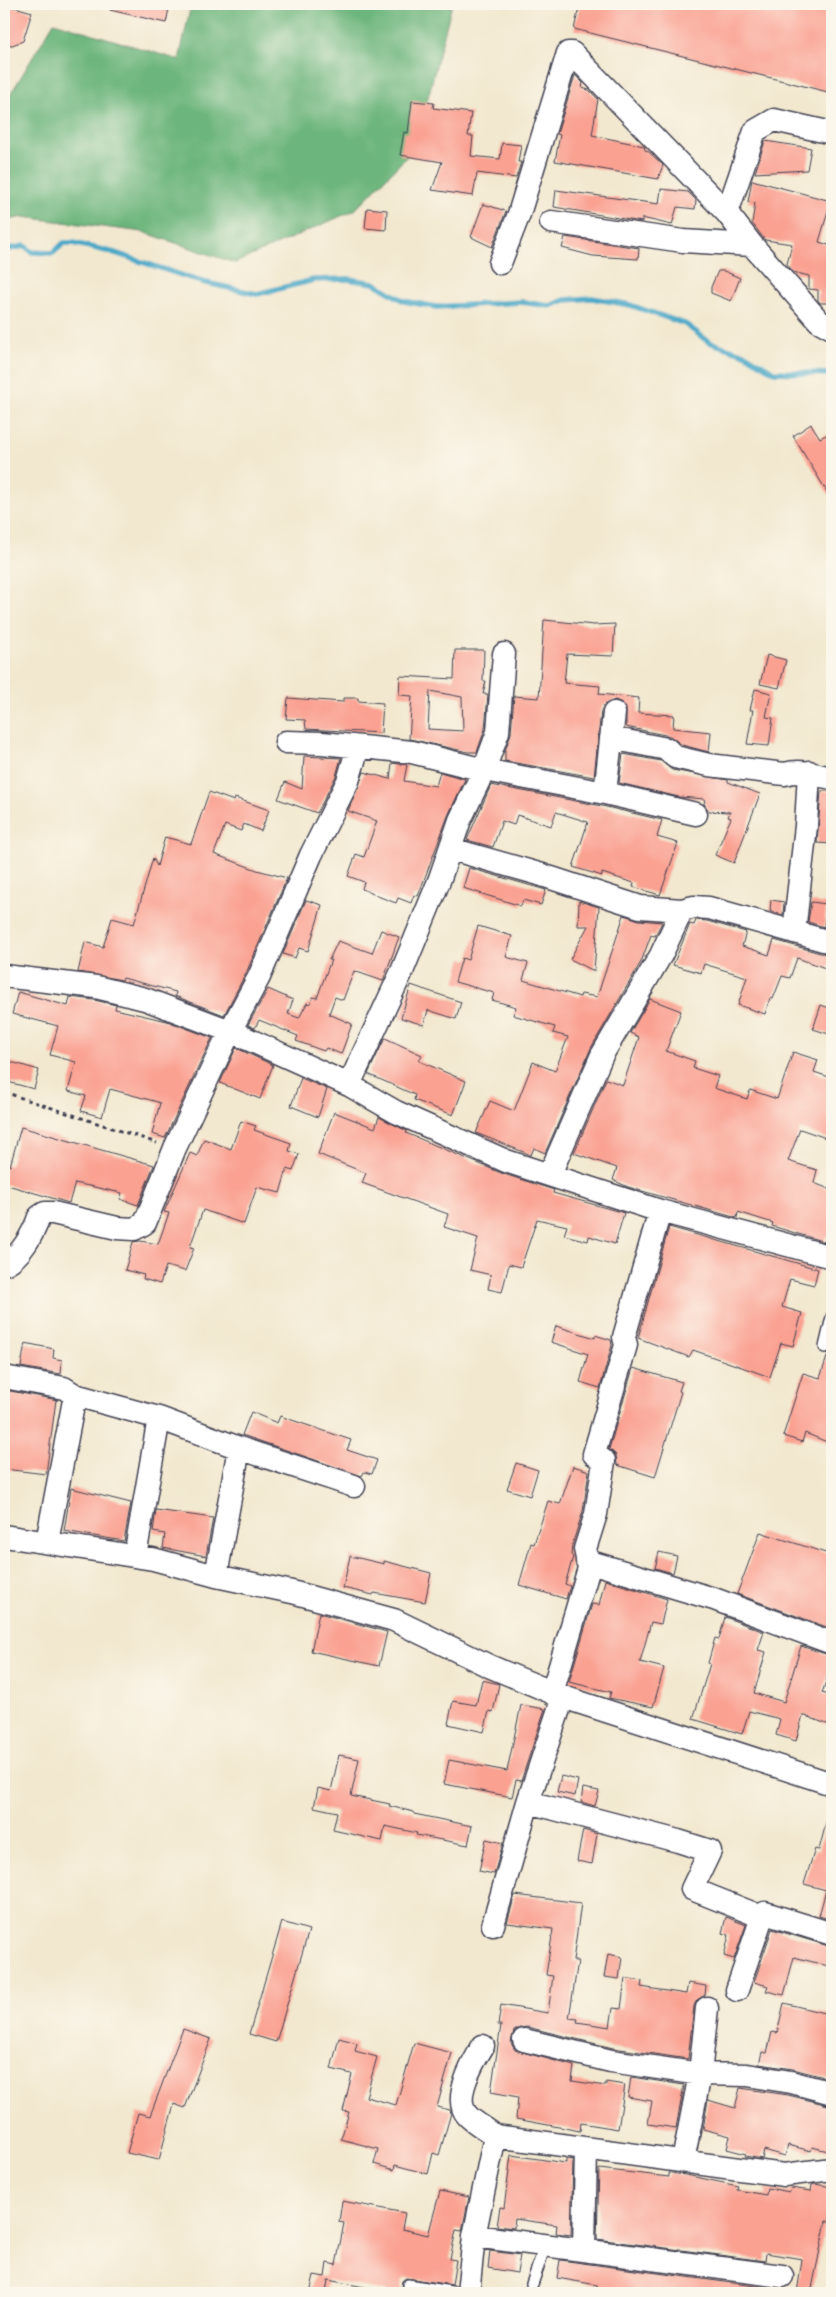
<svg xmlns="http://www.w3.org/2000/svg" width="836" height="2297" viewBox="0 0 836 2297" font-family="Cardo,serif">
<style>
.forest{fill:#6cb57b;stroke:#476c5b}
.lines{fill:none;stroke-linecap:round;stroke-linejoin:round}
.stream{stroke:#48a7c7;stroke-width:5.5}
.building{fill:#faa192;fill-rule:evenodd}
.service-casing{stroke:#414051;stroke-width:14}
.minor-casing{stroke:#414051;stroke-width:25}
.path{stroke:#414051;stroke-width:3;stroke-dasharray:4 4;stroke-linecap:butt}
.service{stroke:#fff;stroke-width:11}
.minor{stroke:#fff;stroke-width:22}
</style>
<rect width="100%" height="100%" fill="#fbf7ec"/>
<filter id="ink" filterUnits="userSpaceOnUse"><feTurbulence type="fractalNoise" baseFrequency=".02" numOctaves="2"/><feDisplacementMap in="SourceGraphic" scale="10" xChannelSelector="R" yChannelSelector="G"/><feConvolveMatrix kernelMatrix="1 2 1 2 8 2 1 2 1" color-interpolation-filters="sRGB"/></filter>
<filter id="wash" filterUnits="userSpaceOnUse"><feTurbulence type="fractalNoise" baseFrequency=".0096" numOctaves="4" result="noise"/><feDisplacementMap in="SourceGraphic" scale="20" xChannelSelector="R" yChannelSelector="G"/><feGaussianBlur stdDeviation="1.12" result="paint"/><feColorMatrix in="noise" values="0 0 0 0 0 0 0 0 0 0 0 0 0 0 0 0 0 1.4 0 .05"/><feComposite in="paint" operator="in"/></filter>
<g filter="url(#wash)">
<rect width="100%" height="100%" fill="#f2e8cf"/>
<path class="forest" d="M188,4h264l-37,144 -60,62 -120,53 -92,-31 -120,-15 -19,4v-127l6,1 44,-73 125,38 11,-51z"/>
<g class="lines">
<path class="stream" d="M4,250l21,-4 7,6 21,1 11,-10h9l42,10 87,29 55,12 57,-14 34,-1 26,4 30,18 32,6 85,-5 29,4 15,-6 27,-2 38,7 55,19 24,18 36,12 29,18 58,2"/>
</g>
<g id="blocks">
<path class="building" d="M4,4l28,8 -9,29 -19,7z
M111,4h59l-4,19 -56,-13z
M580,4h252v89l-258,-64z
M575,75l8,8 -1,5 7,2 9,9 -6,36 52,11 1,4 4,2 14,13 -5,14 -103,-18 5,-26 -3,-1z
M412,101l22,2 -1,5 38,5 -3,23h5l-2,20 29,3 2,-16 19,2 -3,17h3l-5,16 -39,-5 -4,23 -41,-6 10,-28 -42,-7 4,-23 4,1z
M765,141l46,7 -4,22 -52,3z
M752,180l79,21 -12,41 13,4v57h-12l-2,-3v-10l-9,-1v-13l-16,-4 -6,-8 5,-20 -27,-4 -13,-17 3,-20 -7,-1z
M661,189l27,3 8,8 -1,9 -18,-2 -5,18 -30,-7v4l-88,-15 2,-17 103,14z
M483,204l23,7 -14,36 -21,-10z
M367,208l20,2 -1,20 -21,-2z
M565,237l74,11 -1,11 -45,-3 -31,-8z
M718,271h6l16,7 -9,23 -20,-8v-6z
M811,424l9,14 12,-6v68l-39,-64z
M544,620l50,5 21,-1 -2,32 -46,-2 -3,29 36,3 -1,8 40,4 -1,15 36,2 -1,13 38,4 -2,20 -27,-7 -12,-9 -44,-9v-19l-4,-5 -7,-3 -11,5 -3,6 -7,66 -89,-16v-10l6,-18 3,-37 25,2z
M455,650h29l-1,31h3l-3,13h5l-3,35 -8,23h-9l-59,-13 3,-43 -13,-1 1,-19 54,3zM430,691l32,6 1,34 -35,-2z
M767,655l19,5 -7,28 -19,-4z
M755,689l16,4 -5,24 7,1 -4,28 -22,-2 6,-34h-3z
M288,698l55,4v-4h15v3l25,2 -2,30 -75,-4 -1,-9 -19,-1z
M623,754l38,7 11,9 56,10v2l32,12 -26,69 -19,-8 16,-37 -3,-1 2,-5 -21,-1 -5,-7 1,-5 -26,-2 -60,-14z
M304,756l37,2 -5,18 -19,37 -39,-14 7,-17 17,7z
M392,763l15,2 -3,16 32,5 4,-14 25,7 -17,37 -30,80 -4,-1 -3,8 -13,-5 -2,5 -16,-6 -18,-8 2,-7 -16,-6 8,-22 8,3 13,-36 -29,-10 16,-39 26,7z
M491,785l111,21 60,14 -5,17 21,6 -18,52 -27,-8 1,-4 -32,-10v3l-29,-9 15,-45 -32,-10 -5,14 -34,-11 -3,10 -12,-4 -9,26 -26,-7z
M821,791h11v53l-15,-1z
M209,792l25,9 1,-3 34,12 -8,21 -17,-7 -3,7 -16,-6 -11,29 43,16 30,8 -40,93 -23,44 -49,-19 1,-4 -53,-14 -1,2 -44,-8 7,-30 18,5 9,-29 22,6 19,-66 4,8 8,-29 26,7z
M469,868l77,22 -5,15 -18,-5 -2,6 -58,-18z
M306,900l16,5 -14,46 -9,-3 -4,10 -12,-4z
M771,900l13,2 -1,13 -13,-4z
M579,901l20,6 -5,64 -24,-12 18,-33h-10z
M811,902l16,2 -3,23 -16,-5z
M624,915l15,5 23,2 -7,14 -4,-1 -10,27 -50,86 -46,105 -11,-5 -3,7 -55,-22 14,-32 24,10 19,-49 22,9 13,-34 -15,-4 2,-6 -42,-12 3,-8 -24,-7 2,-7 -39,-11 7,-24 6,2 10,-34 34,10 -6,21 22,6 -5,17 57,17 1,-3 16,3z
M696,920l11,1 39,11 -4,14 27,9 5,-15 46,13 12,1v3l-4,12 -31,-11 -7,20 -8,-2 -9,23 -3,-1 -5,16 -27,-9 9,-28 -43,-13 -3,9 -28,-8 17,-41 4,1z
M381,930l18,7 -16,44 -29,-10 -11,29 -8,-3 -6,17 23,10 -11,30 -15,-6 -2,3 -28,-10 2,-5 -39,-16 -4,8 -7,-3 20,-36 25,11 -5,14 11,4 8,-15 3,1 3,-7 4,1 14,-38h-2l9,-19 34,12z
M411,985l50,17 -5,17 -28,-9 -4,15 -23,-7z
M18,992l50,14 2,-9 24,3 22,5 -1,4 52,12 45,17 -47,100 -13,-4 8,-31 -6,-2 -44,-12 -8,28 -21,-6 5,-15 -18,-5 8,-29 -26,-7 8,-29 -46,-12z
M650,999l31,12 -15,40 29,10 -2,7 25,8 -4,12 33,11 3,-9 27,9 16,-47 25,8 -4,12 18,6v62l-32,-11 -12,32 29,9 -3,13 18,7v48l-6,-2 -1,6 -53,-16 1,-3 -35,-11 -1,6 -109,-31 -15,-7 4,-12 -43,-15 32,-74 17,6 16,-48 -9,-4z
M821,1005l11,4v26l-19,-6z
M385,1038l37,17 -3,6 47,20 -13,34 -39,-15 1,-5 -47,-21z
M236,1048l37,17 -13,34 -40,-16z
M4,1060l35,10 -5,19 -30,-8z
M301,1078l26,11 -9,28 -27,-11z
M334,1112l41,16 4,-11 28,14 -1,2 95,40 53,17 -1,3 71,20 -9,31 -26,-8 -1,5 -24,-6 3,-9 -30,-7 -16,48 -12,-3 -7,28 -14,-3 3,-14 -21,-5 8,-32 -34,-11 4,-13 -86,-31 4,-10 -48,-19z
M241,1121l15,5 -2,4 37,13 -2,8 10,3 -6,17 -6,-2 -7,24 -23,-6 -13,37 -41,-14 -13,37 4,1 -9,23 -19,-5 -6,18 -17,-5 1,-4 -19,-5 8,-28 7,-1 18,3 11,-31 -5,-1 26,-59 7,3 7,-17 27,10z
M21,1127l133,38 -16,40 -18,-6 2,-6 -47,-10 -6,20 -65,-19v-20l6,2z
M669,1227l149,42 -4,16 -24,-6 -8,28 20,6 -9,33 -12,-3 -11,34 -77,-27 -4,7 -51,-19z
M556,1326l39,12v-3l16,5 1,5 -12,43 -20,-6 8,-28 -37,-12z
M25,1343l29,6 -1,9 9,2 -1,14 -40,-7z
M832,1349v95l-27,-11 -3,9 -19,-6 20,-63 17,5 8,-24z
M633,1368l49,14 -3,9 2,1 -26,85 -38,-12 -1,-10 -7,-6z
M5,1390l53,10h-2l-10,74 -42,-5z
M251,1412l26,11 3,-7 71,24 -4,10 30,10 -5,14 -8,-2 -2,4 -120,-41z
M516,1463l22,7 -8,26 -23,-7z
M573,1466l16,5 -6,40 -11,34 -1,10 2,2 -8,27 5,2 -4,13 -47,-14 12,-42 3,1 14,-43 12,3z
M71,1488l60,15 -7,38 -60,-10z
M156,1510l57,8 -7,38 -43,-8 2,-14 -12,-2z
M760,1532l72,23v74l-95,-35z
M659,1552l18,4 -4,17 -18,-5z
M350,1556l34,8v-3l47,12 -6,29 -51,-9 -1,2 -30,-7z
M605,1580l62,19 -6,25 -10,-2 -11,40 24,6 -11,39 -44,-9 2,-6 -42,-10 23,-78 7,1z
M319,1613l68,19 -8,34 -68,-15z
M725,1617l39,15 -6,18 8,2 -12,41 30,9 17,-56 31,10v8l-10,29 10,3v30l-29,-11 -7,26 -20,-6 4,-16 -31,-8 -7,23 -49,-15 17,-55 -2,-1 7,-25 4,1z
M482,1680l17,4 -6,28 -4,-1 -5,21 -36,-8 5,-23 23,4z
M521,1705l24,4 -24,72 -5,-1 -4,17 -68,-13 5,-24 58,11z
M339,1755l20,4 -8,37 39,8 -1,2 25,6v2l58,12 -4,19 -52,-10 1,-2 -32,-7 -3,15 -49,-11 4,-18 -23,-5 4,-19 13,3z
M561,1776l17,4 -3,16 -18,-4z
M583,1788l16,3 -4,15 -14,-4z
M827,1819l5,1v50l-4,15 4,1v34l-13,-4 7,-26 -22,-6 11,-35 4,1z
M583,1830l14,4 -5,30 -15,-3z
M486,1839l17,4 -9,31 -15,-3z
M515,1895l66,8 -8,58h5l-9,57 9,1 -1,3 33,5 3,-19 8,1 4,-31 17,3 -1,6 45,7 2,-11 18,3 -1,9 -8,5 -3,6 -6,53 -75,-11 -86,-21 -7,1 -6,3 -3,12 4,7 59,16 -2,15 34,5v-4l19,3 -7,44 -37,-6 -1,8 -64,-12 2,-22 -27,-5 10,-67h-3l3,-20 47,8 5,-37 -7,-1 7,-46 -46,-6z
M726,1917l20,8 -12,34 -10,-3 5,-21 -7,-2z
M282,1922l27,8 -33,112 -27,-8z
M772,1929l60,18v20l-38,-10 -10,38 -18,-4 2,-5 -14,-4z
M608,1954l14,3 -3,22 -15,-2z
M784,2003l48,12v64l-39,-10 -34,-5 3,-12 5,1 5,-21 5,1z
M183,2029l28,10 -26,69 -11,-4 -15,56 -32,-7 11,-40 12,3z
M339,2038l18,5 -2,8 22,6 -11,40 30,8 18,-62 38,10 -15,54 13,3 1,3 -12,42 -6,-2 -5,21 -33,-9 -1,5 -20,-6 4,-15 -37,-10 8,-27 -6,-1 9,-37 -21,-5z
M631,2077l53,8 -8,43 -28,-4 4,-23 -24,-4z
M740,2088l48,7 44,11v46l-20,-5 -1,4 -23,-6 -3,11 -21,-6 -2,9 -17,-3 1,-2 -19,-5 3,-13 -27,-7 5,-29 27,8z
M511,2155l55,8v-4l7,1 -2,75 -15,-2 1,-8 -42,-6 -1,9 -17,-2 3,-19 4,1z
M599,2169l70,8v-4l17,2 52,11 -1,4 29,5 1,-7 23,4 1,-4 20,3 1,-6 3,-1 17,3 -2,34h-4l-15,72h-14l5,-34 -36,-6 -1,8 -168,-22z
M440,2191l29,6 -7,34 -6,-1 -6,29 6,1 -4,25 -46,-7 -4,3 -1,7 3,3 8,2h-17l-67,-13 -2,13h-16l4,-18 11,2 2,-14 9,2 8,-42 -5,-1 3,-21 63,12 -3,16 26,6z
M490,2251l30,4 -3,18 -29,-5z
M560,2260l202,27 -1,6h-165l1,-8 -40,-7z"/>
</g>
</g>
<g filter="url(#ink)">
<use href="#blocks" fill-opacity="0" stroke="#414051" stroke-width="1"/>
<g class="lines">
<defs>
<path id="service" d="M825,1347l7,-30
M532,2284l13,-38
M408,2285l49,8"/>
<path id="minor" d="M727,213l28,-82 19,-11 58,13
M551,222l132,19 69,4
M500,263l19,-49 49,-161h4l155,160 25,32 67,76 13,7
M611,738l56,11 8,8 34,8 76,9c17,-5 30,1 47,4
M286,742l36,1 90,9 72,18 121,23 91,21
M605,793l9,-80
M451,849l88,25 101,33 42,3 12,-3 15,1 114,32 9,1
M794,932l12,-106 3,-54
M4,976l92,11 49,12 85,32 119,54 47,27 110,49 154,50 172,46
M349,1085l54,-116 36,-88 21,-61 24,-50 14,-38 6,-78
M550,1174l52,-119 59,-100 21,-45
M4,1264c16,-6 30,-32 35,-47l6,-4h8l64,15 17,1 11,-6 30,-75 55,-117 29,-54 52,-122 37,-74 10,-34
M4,1377l60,11 11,7 84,23
M4,1536l149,23 63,17 76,16 102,28 95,46 74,31 269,87
M47,1542l28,-147
M135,1556l24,-138 80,30 115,38
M587,1561l127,38 118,44
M216,1576l23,-128
M552,1693l37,-125 -4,-19 11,-35 8,-53 -10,-7 32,-109 -2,-8 36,-126
M528,1802l150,39 32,10 -18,38 70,28 -25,73
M762,1917l3,-4 67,21
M493,1925l35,-123 35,-105
M524,2040l87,21 89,13 47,1 44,7 41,11
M483,2046c-10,16 -31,52 -16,69 7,8 20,14 28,21l289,39 48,-6
M683,2161l17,-87 7,-66
M474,2236l308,40
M584,2249l2,-99
M468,2293l6,-57 21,-100"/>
</defs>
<use href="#service" class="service-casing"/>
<use href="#minor" class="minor-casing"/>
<path class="path" d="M4,1092l153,51"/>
<use href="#service" class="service"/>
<use href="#minor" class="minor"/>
</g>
</g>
<rect width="836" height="2297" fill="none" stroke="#fbf7ec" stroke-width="20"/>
</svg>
